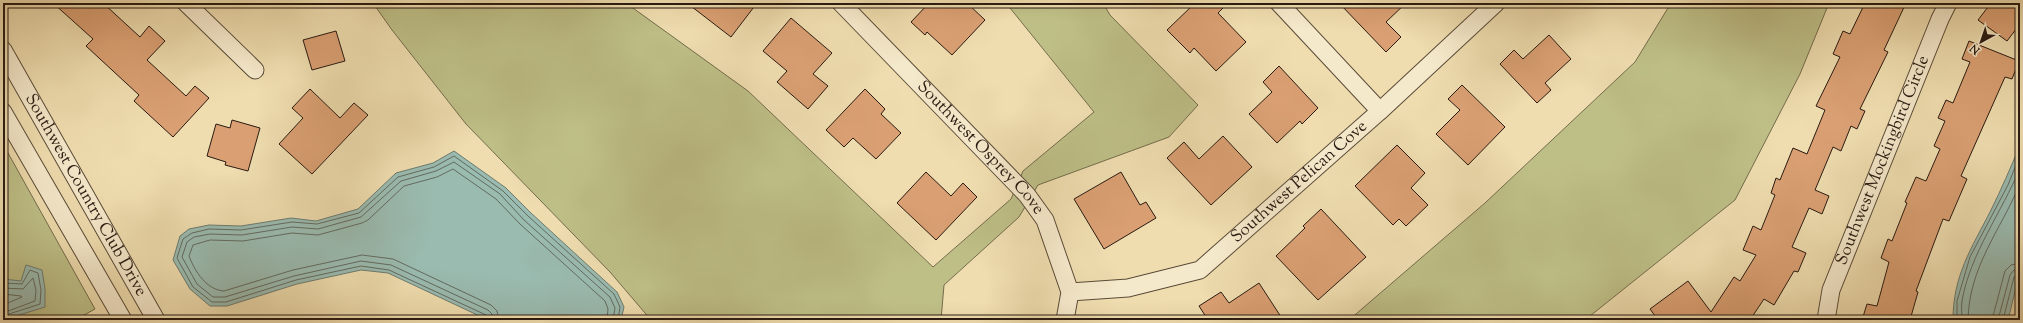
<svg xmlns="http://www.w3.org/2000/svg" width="2023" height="323" viewBox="0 0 2023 323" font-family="'Sorts Mill Goudy',serif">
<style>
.green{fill:#bebf87;stroke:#746c4c}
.water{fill:#9abbb0;stroke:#6d7b70}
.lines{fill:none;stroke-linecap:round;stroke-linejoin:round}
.shore{stroke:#626a60;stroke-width:1}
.building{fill:#daa073;stroke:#291a11}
.minor-casing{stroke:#5a4b38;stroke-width:19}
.minor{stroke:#f5e9cb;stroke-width:17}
.labels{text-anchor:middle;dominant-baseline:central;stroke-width:3;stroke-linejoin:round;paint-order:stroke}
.street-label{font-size:17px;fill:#291a11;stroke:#f5e9cb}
</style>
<rect width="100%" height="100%" fill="#efddaf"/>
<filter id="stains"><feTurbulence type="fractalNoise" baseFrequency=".005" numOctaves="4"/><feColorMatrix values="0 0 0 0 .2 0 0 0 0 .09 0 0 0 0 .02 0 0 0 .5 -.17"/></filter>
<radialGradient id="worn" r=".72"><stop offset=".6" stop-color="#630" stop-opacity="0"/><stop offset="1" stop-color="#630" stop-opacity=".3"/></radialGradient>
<path class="green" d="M373,3h253l122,88 185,176 78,-68 12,-28 71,-59 -88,-109h97l7,12 88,90 -29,32 -131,48 -19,32 -75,68 -3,35h-290l-41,-48 -144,-148 -74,-94z
M1671,3h158l-29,71 -65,126 -150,120h-236l136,-117 150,-141z
M3,144l92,165 -20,11h-72z"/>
<path class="water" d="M2020,145v126l-11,45 -3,4h-53c0,-44 18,-71 37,-108 11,-22 21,-45 30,-67z
M454,151l52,37 25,25 86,79 7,15 -3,13h-133l-100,-47 -27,-3 -64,14 -70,22h-17l-20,-17 -17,-29 7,-24 9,-7 20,-4 32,1 50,-8 25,3 42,-12 38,-36 37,-10z
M26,265l16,5 3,19v18l-42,13v-41l18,2z"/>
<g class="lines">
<path class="shore" d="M3,283l19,1 8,-14 8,3 3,17 -1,14 -31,10 -3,6
M3,288l20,1 10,-11 3,12 -1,11 -32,12
M3,294l18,2 1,1 -19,8
M488,320l-2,-5 -97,-45 -28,-4 -65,14 -70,22h-14l-19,-15 -16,-29 6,-19 9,-6 17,-4 32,1 51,-8 25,2 42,-11 39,-36 36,-10 20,-11 49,35 25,25 86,78 6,13 -2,13
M493,320l-1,-6 -4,-4 -97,-45 -30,-4 -67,15 -69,21h-12l-16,-13 -15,-27 5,-15 7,-5 16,-3 32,1 50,-8 26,2 43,-12 40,-36 35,-10 18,-9 46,32 24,26 86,77 5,11 -2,12
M499,320l-2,-9 -6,-6 -98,-46 -31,-4 -69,15 -69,21c-17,-1 -29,-19 -35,-35l4,-11 17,-5 33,1 49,-8 26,2 44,-12 6,-3 36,-34 33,-9 16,-8 43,30 24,25 85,77 3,8 -1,11
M1957,320v-19l13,-44 38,-72 12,-30
M1962,320c0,-6 -1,-13 0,-19 8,-47 40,-89 58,-133
M1968,320c1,-53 32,-89 52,-136
M1992,320l13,-49 6,-6 9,-2
M1998,320l12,-45 4,-5 6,-1
M2003,320l11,-43 6,-3"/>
</g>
<path class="building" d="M53,3h50l37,34 9,-11 16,15 -18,19 39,36 9,-10 14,12 -36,39 -39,-36 5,-6 -53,-49 7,-7z
M687,3h70l-26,34z
M929,3h38l18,17 -33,35 -25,-23 -2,3 -14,-13z
M1195,3h33l-10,10 28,29 -30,29 -22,-23 -4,5 -23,-23z
M1339,3h67l-20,19 15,15 -15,15z
M1865,3h41l-22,47 4,2 -28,57 5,2 -8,18 -6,-3 -10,25 -8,-4 -18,43 14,6 -7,18 -13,-6 -17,39 14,6 -8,19 -4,-1 -20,34 -10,-6 -14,21h-92l-8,-11 38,-28 23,31 23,-35 6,4 16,-26 -13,-5 10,-24 8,4 14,-35 -4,-2 5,-15 4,2 13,-32 14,6 18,-44 -9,-4 24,-49 -7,-3 10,-23 7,3z
M1991,3h29v21l-13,17 -29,-21z
M791,18l41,35 -19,21 15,12 -20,23 -31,-27 10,-11 -24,-20z
M336,31l9,30 -33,9 -9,-30z
M1549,35l22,24 -26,24 6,7 -14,13 -37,-39 14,-14 9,9z
M1969,41l50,20 -7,18 -7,-2 -44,99 6,3 -18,42 -6,-2 -27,72 2,1 -8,28h-48l5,-16 10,2 12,-44 -8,-4 7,-19 4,2 15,-38 -2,-1 11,-25 10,4 14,-32 -6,-3 11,-25 -7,-3 8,-18 7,3 17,-41 -8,-3z
M1279,66l39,42 -16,16 -2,-3 -23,22 -28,-29 23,-22 -9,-10z
M1462,85l43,42 -37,38 -32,-31 24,-24 -12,-11z
M310,89l30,29 14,-15 14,12 -56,59 -33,-30 24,-26 -11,-10z
M865,89l20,20 -4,5 20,19 -25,26 -23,-21 -9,9 -18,-17z
M232,120l28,8 -12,43 -23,-6 1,-3 -19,-6 9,-32 14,4z
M1223,136l29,31 -41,38 -44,-47 17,-16 15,17z
M1397,145l28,28 -14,15 17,17 -22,21 -7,-7 -6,6 -38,-39z
M926,172l25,24 12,-13 14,14 -41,43 -39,-37z
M1121,172l19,33 6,-3 10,16 -52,31 -30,-50z
M1321,209l45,48 -48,43 -42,-44 29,-28 -2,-2z
M1259,283l24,37h-75l-9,-14 22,-14 8,11z"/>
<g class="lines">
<defs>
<g id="minor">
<path d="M186,3l69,67"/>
<path id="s1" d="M841,3l186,192 18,25 25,72 -5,28"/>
<path d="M1279,3l101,108"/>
<path id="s2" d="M3,50l153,270"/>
<path d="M3,112l120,208"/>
<path id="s3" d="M1070,292l58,-4 72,-18 180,-159 116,-108"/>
<path id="s4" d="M1826,320l5,-30 109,-271 8,-16"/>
</g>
</defs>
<use href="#minor" class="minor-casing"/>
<use href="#minor" class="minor"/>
</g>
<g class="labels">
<g class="street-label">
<text stroke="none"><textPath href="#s1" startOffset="201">Southwest Osprey Cove</textPath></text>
<text stroke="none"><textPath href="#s4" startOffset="170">Southwest Mockingbird Circle</textPath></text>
<text stroke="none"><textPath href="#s3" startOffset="265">Southwest Pelican Cove</textPath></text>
<text stroke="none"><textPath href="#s2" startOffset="167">Southwest Country Club Drive</textPath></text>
</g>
</g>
<rect width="2023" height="323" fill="none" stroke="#efddaf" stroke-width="16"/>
<rect x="4" y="4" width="2015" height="315" fill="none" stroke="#291a11" stroke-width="2"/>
<rect x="8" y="8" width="2007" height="307" fill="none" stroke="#291a11"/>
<g transform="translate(1981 42) rotate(220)" stroke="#f5e9cb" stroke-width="3" paint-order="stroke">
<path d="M0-3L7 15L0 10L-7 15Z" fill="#291a11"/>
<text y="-6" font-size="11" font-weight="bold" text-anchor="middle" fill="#291a11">N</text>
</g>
<rect width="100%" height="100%" filter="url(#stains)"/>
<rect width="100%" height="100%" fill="url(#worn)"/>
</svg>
